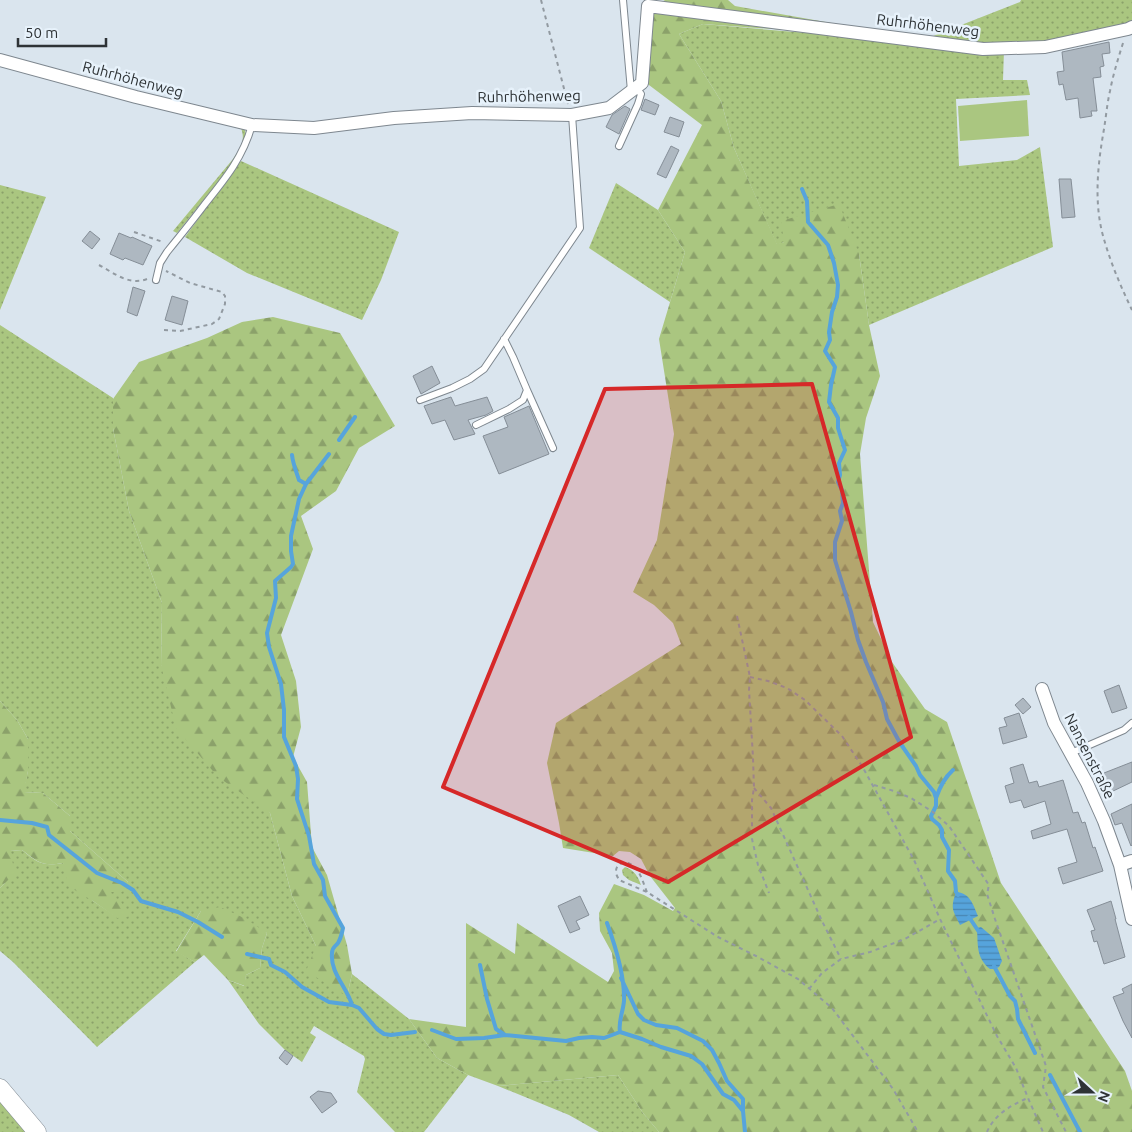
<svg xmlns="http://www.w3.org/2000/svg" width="1132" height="1132" viewBox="0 0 1132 1132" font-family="Ubuntu,sans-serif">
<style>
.grass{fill:url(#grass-dots)}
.forest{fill:url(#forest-firs)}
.park{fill:#aac680}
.water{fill:url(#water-rules)}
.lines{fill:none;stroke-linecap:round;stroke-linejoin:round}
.stream{stroke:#56a4dc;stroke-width:4}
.building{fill:#aeb8c1;stroke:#858e97}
.lane-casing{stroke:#7e878f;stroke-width:8}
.street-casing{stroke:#7e878f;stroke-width:14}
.secondary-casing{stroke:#7e878f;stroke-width:19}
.path{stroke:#929aa1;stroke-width:2;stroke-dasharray:4 4;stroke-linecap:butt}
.lane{stroke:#fff;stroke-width:6}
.street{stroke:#fff;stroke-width:12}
.secondary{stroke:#fff;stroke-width:18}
.marked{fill:#d62828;fill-opacity:0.2;stroke:#d62828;stroke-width:4;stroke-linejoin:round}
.labels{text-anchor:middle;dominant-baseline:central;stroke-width:5;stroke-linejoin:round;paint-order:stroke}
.street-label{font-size:15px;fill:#2e3336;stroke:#e7f2fb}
</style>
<defs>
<pattern id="grass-dots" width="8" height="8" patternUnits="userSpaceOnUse" patternTransform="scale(1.25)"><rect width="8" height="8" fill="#aac680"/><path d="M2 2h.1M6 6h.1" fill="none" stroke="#8ba16a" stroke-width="1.8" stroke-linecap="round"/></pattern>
<pattern id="forest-firs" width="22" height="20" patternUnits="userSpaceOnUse" patternTransform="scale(1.25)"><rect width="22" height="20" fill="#aac680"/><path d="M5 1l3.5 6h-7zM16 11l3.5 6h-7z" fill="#8ba16a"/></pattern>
<pattern id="water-rules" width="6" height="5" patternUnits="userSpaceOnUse" patternTransform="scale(1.25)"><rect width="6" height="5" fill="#56a4dc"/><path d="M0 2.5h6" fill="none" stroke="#4886b3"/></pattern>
</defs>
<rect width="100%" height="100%" fill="#dae5ee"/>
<path class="grass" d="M1021,0h111v25l-88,19 -41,3 -80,-7 97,-38z
M703,24l92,8 70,4 139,14 -1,30h24l3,15 -74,4 3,67 58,-6 23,-13 13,100 -184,78 -10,-71 -75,-12 -7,3 -43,-97 -13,-47 -42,-67z
M241,128l4,2 1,6 -11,25 -58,72 -4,-2 60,-72c7,-11 13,-18 8,-31z
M241,161l158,71 -18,48 -19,40 -115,-47 -62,-36z
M616,183l42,27 27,42 -15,50 -81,-54z
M0,185l46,12 -46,113z
M0,325l113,73v30l16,83 33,92 -1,62 109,148 22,83 24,50 31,50 5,-22 57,45 28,39 31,17 -44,57h-29l-38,-40 8,-33 -1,-3 -50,-30 -4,7 6,4 -14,25 -17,-12 -26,-26 -31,-44 16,6 2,-11 14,-7 2,-20 5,-15 -66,-22 -25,40 19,11 -98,85 -84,-85 -13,-11v-63l5,-5 5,-32 12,-1c15,12 20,17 41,13l30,38 24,16 -11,-25 22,-10 -58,-51v-15l-27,-23 -20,-1 5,-21v-32l-11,-19 -17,-19z
M625,867c9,3 13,9 16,18l-12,-5 -6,-5 -1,-5z
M618,1075l25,38 16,19h-60l-30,-17 -71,-29z
M0,1096l27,36h-27z"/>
<path class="forest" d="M665,0h63l7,6 130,23v7l-162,-12 -24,10 42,67 13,47 43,96 7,-2 -3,-21 58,-17 20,50 10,71 11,51 -14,42 -6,36 13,168 19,40 33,47 22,13 54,161 124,188 7,20v41h-473l-16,-19 -25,-38 -120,11 -30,-11 -31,-17 -28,-39 57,8v-104l49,31 2,-31 91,59 6,-11 -2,-18 -12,-22 -1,-18 15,-29 30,11 29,16 2,-3 -25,-32 -9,-17 -11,-7 -11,-1 -6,5 -50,-8 -4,-25 -12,-60 9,-40 125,-79 -8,-21 -19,-18 -21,-13 24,-52 17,-106 -15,-95 26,-87 -27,-42 44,-85 -57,-43 4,-73z
M273,317l67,16 55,93 -36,22 -23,43 -35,25 12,33 -32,86 15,46 5,46 -8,30 14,25 5,65 15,28 20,70 5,29 -5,22 -41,-25 10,-25 -24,-50 -22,-83 -52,-36 -42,-49 -15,-63 1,-62 -33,-92 -16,-83v-29l26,-37 68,-24 35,-16z
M0,701l17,19 11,19v32l-4,21 19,1 27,23v15l58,51 -6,10h-15l14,10 7,15 -11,1 -24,-17 -25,-15 -5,-23c-21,4 -25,-1 -41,-13l-12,1 5,22 -15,15z
M220,907l24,11 23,15 -5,15 -2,20 -14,7 -1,11 -17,-6 -24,-25 -9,7 -19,-10 25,-41z"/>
<path class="park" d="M1027,100l2,36 -69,5 -2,-35z"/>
<path class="water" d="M956,892c14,1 17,12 22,24l-18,9c-7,-15 -10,-16 -4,-33z
M981,927l13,11 8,23 -3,6 -4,2h-5c-14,-11 -12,-24 -13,-41z"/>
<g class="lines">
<path class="stream" d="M802,189l5,12 1,21 20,23 6,18 4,22 -1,12 -5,15 -3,20 1,8 -5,11 10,16 -4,18 -2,17 9,16v10l7,22 -6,13 1,12 -2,7 4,8 1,13 -3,8 2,10 -7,21v18l16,52 7,28 8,22 17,40 4,17 13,24 16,23 4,9 14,17 2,6v8l-5,10 1,3 7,6 3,5v7l7,13 -1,21 7,10 1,11 2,3
M339,440l16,-23
M329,454l-23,30 -7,15 -8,37v15l2,13 -2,3 -16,14 1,17 -9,35 2,14 12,37 3,26v27l12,29 2,13 -1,20 12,37 5,28 9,16 2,16 18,32c-1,5 -2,10 -5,15 -3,4 -6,4 -6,10 -2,20 15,34 20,52
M292,455c1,9 4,16 7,25l7,4
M936,798c4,-11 8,-20 17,-28
M0,820l32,3 15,4 2,8 48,38 25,10 11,7 8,11 37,11 20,10 24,15
M969,917l10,15
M607,923c8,22 18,54 17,78 -1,11 -6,21 -4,31
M247,954l22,5 2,6 14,7 17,15 27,15 23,3 7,3 18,21 7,5 7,1 24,-3
M480,965l7,34 9,30 9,6
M994,966l16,30 5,5 2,8 1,10 17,34
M621,978l17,36 6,6 12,5 21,3 26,13 9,9 7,13 8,18 16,18v12
M432,1030l24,9 28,-1 21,-3 61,6 13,-3 13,-1 12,1 16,-6 22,7 19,8 30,9 11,8 21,30 11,6 9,11 2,21
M1050,1075l30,57"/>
</g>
<path class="building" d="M1109,42l1,11 -8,1 2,12 -4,1 1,10 -8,1 4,33h-6l1,5 -12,2 -2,-20 -12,2 -3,-16 -4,1 -2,-13 7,-1 -2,-19z
M645,99l14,6 -4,10 -14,-5z
M625,106l5,3 -11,25 -13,-7 6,-12z
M670,117l14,5 -5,15 -15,-5z
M671,146l8,4 -13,28 -9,-4z
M1059,179h12l4,38 -13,1z
M90,231l10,8 -8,10 -10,-8z
M119,233l12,5 1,-1 20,9 -9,19 -18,-7 -2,2 -13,-6z
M133,287l12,4 -8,25 -10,-4z
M172,296l16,5 -6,24 -17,-5z
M432,366l8,17 -19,11 -8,-18z
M451,397l4,9 32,-9 6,14 -7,4 -18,5 7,14 -21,6 -9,-20 -13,4 -8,-18z
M529,406l20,48 -50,20 -16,-38 25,-9 -4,-10z
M1119,685l8,23 -15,5 -8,-22z
M1023,698l8,9 -8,7 -8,-9z
M1019,713l8,24 -24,7 -4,-16 8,-2 -3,-8z
M1132,762v20l-21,10 -7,-19z
M1023,764l6,19 8,-2 2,6 24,-7 10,33 5,-1 4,11 3,-1 8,26 2,-1 8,24 -40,13 -5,-16 19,-6 -10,-33 -34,10 -2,-8 20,-7 -6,-23 -21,7 -3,-8 -11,3 -5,-17 9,-3 -4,-15z
M1132,804v41l-1,1 -9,-23 -7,2 -4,-11z
M580,896l9,19 -13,6 4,8 -10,4 -12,-27z
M1111,901l5,18h-1l10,38 -21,7 -7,-23 -3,1 -3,-11 4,-1 -8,-20z
M1132,984v54l-9,-17 -10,-24 11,-4 -2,-4z
M285,1050l8,6 -6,9 -8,-7z
M318,1091l13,2 6,9 -15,11 -12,-16z"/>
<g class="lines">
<defs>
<path id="lane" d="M623,0l8,91
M619,146l19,-42 3,-10 -5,-6
M156,280l4,-17 7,-11c13,-16 26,-32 38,-48 21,-26 38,-47 47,-79
M527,390l26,58
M420,400l32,-12 18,-9 14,-10 96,-141 -8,-113
M476,425l33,-16 14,-9 4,-10 -14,-33 -9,-18
M1071,753l53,-23 8,-7"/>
<path id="street" d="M648,6l335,43 62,-2 83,-18 4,-2
M0,60l136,37 116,28 62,3 80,-10 78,-5 100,2 37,-7 33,-25 6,-77
M1042,689l12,34 33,60 17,38 16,44 12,54
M1120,865l12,-4"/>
<path id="secondary" d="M0,1088l37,44"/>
</defs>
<use href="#lane" class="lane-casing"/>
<use href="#street" class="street-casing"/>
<use href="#secondary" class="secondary-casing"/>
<path class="path" d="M541,0l27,104
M1123,43c-5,16 -10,32 -13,48 -3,13 -4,26 -6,38 -6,34 -10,69 -2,103 7,27 18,53 30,78
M134,232l29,10
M99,265c15,8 30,21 48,14
M164,330l16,1 32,-7 7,-5 6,-15v-8l-3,-4 -32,-9 -24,-12
M737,616l13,61 -1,13 4,68 1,30 -2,12v39l6,26 11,28
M750,677l18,4 19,7 18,12 37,36 20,30 52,94 26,59 57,117 19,32 12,30 15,34
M874,785l20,6 17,7 22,14 16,14 40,59 -2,9 8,25 51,147 -3,21 23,45
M754,788l17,20 51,113 19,38
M647,892c-4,-9 -6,-20 -14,-26 -6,-6 -18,-4 -17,7 0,1 3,7 3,7l28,12 71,45 38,19 42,23 34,29 61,81 25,43
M809,989l13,-16 19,-14 29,-7 35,-13 35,-20
M987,1132c7,-17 24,-27 41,-34"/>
<use href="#lane" class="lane"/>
<use href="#street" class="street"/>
<use href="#secondary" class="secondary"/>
</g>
<path class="marked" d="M812,384l99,353 -243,145 -225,-95 162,-398z"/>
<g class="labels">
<g class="street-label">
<text transform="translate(928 25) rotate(7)">Ruhrhöhenweg</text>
<text transform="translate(133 79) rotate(15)">Ruhrhöhenweg</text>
<text transform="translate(529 96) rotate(-1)">Ruhrhöhenweg</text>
<text transform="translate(1090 756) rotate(63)">Nansenstraße</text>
</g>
</g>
<g transform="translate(1092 1092) rotate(111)" stroke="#e7f2fb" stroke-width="4" paint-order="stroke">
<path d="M0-4L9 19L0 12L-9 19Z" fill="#2e3336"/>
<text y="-8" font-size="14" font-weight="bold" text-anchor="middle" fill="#2e3336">N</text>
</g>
<path d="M18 38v8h88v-8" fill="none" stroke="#2e3336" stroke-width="2.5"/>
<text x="25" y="38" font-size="15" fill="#2e3336" stroke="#e7f2fb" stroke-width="4" paint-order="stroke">50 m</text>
</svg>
